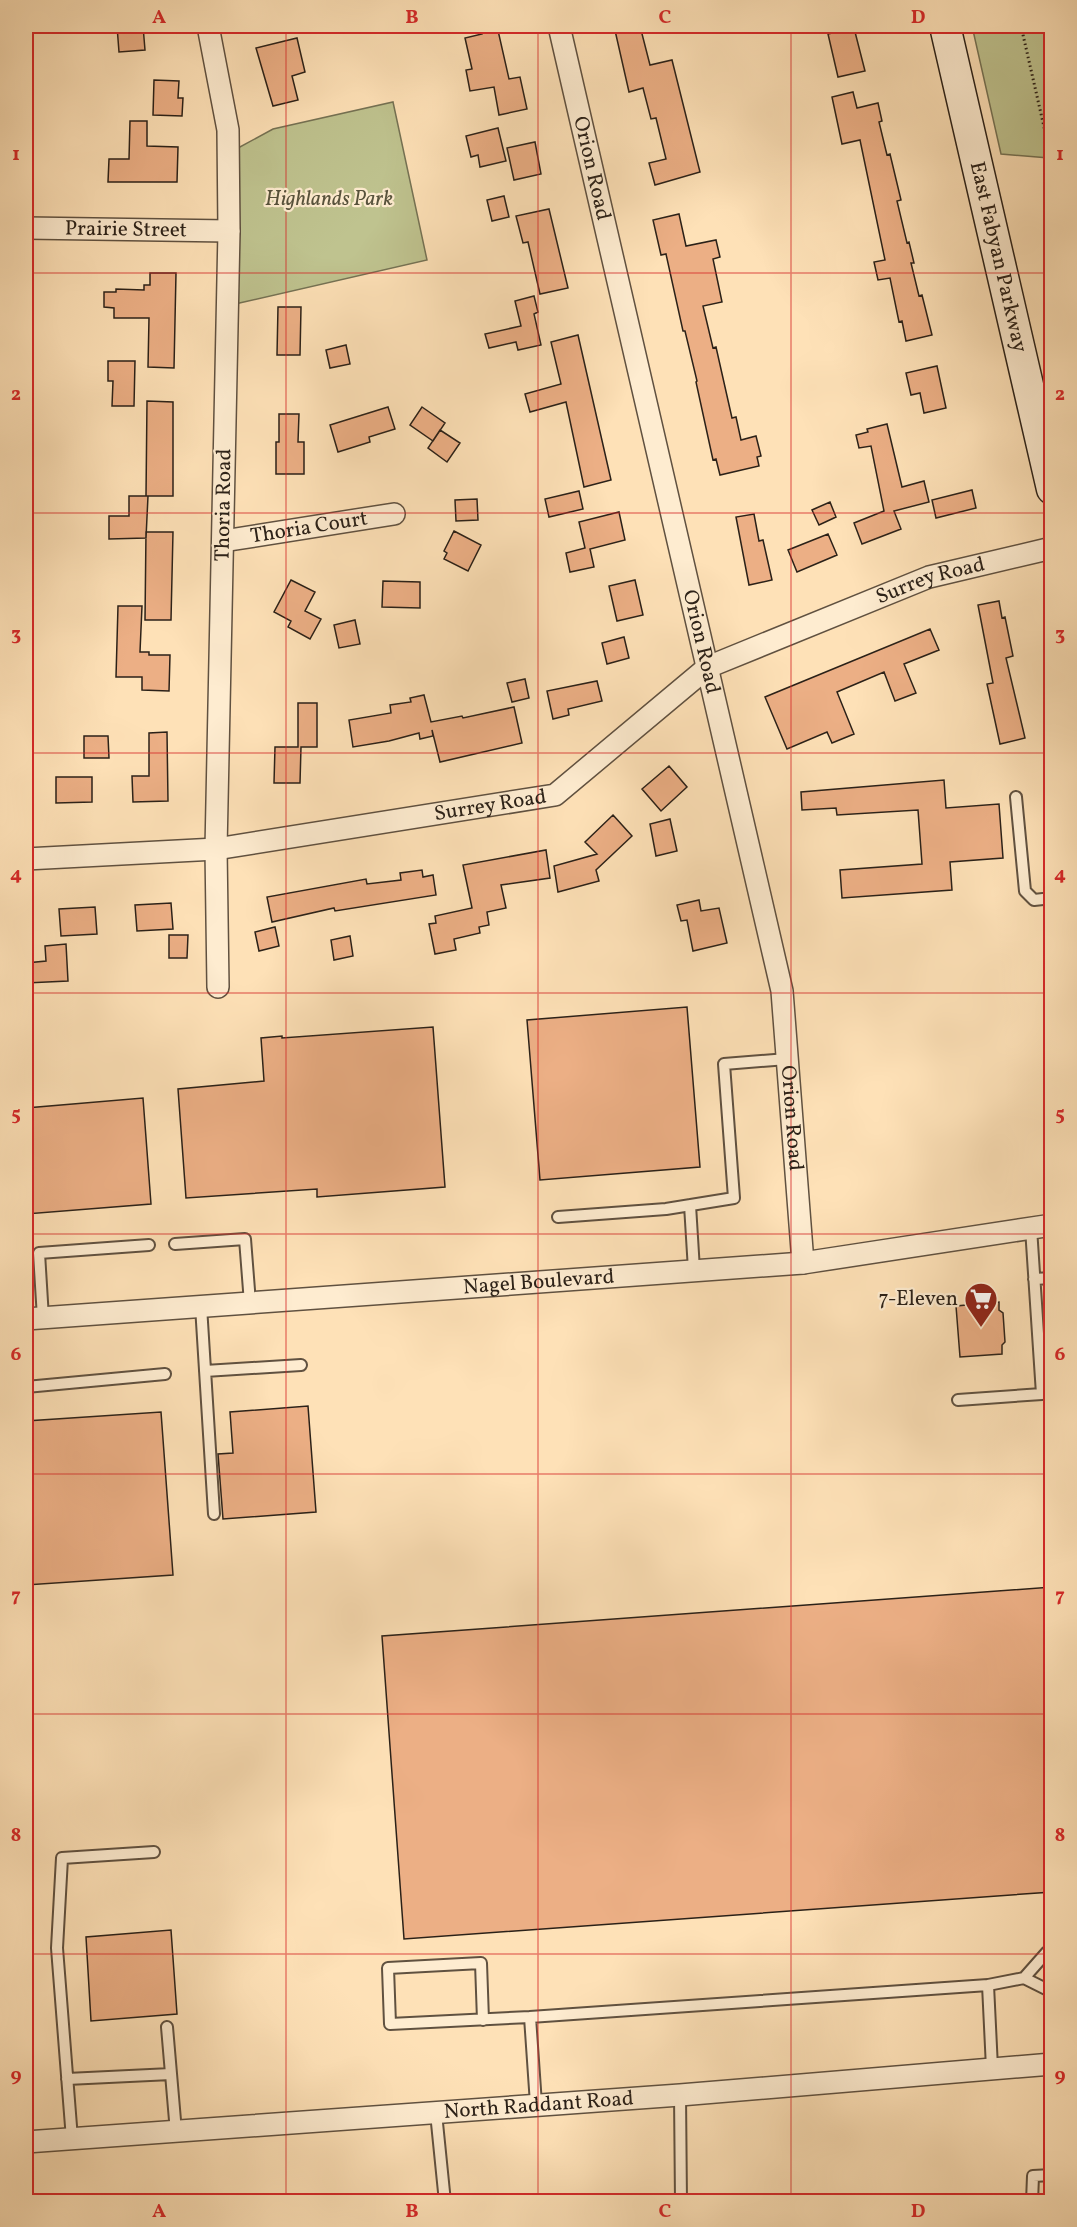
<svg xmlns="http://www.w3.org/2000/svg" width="1077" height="2227" viewBox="0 0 1077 2227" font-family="Vollkorn,serif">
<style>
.green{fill:#bfc38f;stroke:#757254;stroke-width:1.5}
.building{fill:#ecaf85;stroke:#2b2118;stroke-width:1.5}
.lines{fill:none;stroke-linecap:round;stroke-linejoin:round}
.service-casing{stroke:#605140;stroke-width:14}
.minor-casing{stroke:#605140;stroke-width:24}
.secondary-casing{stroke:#2b2118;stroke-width:33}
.path{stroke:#2b2118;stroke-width:3;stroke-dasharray:1.5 3;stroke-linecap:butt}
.service{stroke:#feecd0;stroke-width:10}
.minor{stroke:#feecd0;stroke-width:21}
.secondary{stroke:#feecd0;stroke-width:30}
.grid{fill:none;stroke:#d62828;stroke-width:1.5;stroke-opacity:0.55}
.labels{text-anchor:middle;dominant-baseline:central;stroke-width:4.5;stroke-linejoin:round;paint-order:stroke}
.street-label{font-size:21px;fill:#2b2118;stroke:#feecd0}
.park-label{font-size:21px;font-style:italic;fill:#57523c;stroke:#feecd0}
.poi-label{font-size:21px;fill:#2b2118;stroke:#feecd0;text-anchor:end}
.neatline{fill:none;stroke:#d62828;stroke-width:2}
.grid-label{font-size:20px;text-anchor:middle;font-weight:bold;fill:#d62828}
</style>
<rect width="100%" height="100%" fill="#fee1b7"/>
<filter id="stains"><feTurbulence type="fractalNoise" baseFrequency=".00333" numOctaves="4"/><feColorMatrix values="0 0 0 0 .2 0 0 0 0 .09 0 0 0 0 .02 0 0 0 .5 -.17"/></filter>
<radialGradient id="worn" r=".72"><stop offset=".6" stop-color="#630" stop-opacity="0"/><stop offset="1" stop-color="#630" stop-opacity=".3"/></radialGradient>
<path class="green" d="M972,26h79v140l-2,-8 -48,-4z
M393,102l34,158 -192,44 3,-156 35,-19z"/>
<path class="building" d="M117,26h26l2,24 -26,2z
M480,26h17l12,53 11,-2 7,32 -28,6 -5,-28 -24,4 -4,-21 6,-1 -7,-31 17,-4z
M614,26h26l10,39 22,-5 28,112 -45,13 -6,-22 17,-4 -10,-41 -5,1 -8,-31 -14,4z
M854,28l11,43 -27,6 -10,-43z
M297,38l8,34 -13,4 6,24 -25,6 -17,-58z
M154,80l25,1 -1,17h5l-1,18 -29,-1z
M853,92l4,16 21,-5 4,18 -3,1 8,33 3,-1 5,21 6,25 -4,1 10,42 2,-1 5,21h-3l8,33 3,-1 10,40 -26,6 -4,-20 -3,1 -9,-44 -12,2 -4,-18 11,-2 -25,-120 -18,4 -10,-47z
M130,121h17v25l31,1 -1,35h-69l1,-23h20z
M498,128l8,33 -26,6 -2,-12 -7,2 -5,-21z
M535,142l6,32 -27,6 -7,-32z
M504,196l5,21 -17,4 -5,-21z
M549,209l19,79 -28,6 -12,-52 -5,1 -7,-27z
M679,214l7,32 30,-6 4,17 -7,2 9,43 -19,4 10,42 3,-1 16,71 4,-1 5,23 15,-4 5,20 -4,1 2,9 -39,9 -4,-16 -3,1 -17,-78 1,-1 -12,-50h-2l-17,-77 -5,1 -8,-35z
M150,273h26l-2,95 -26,-1 1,-49h-35v-10l-10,-1v-15h12v-3l28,1v-5h6z
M534,296l4,16 -4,2 7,31 -23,5 -2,-8 -27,6 -4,-14 36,-8 -6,-25z
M278,307h23l-1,48h-23z
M578,335l33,145 -27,7 -18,-85 -36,10 -5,-18 36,-10 -10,-42z
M346,345l4,19 -20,4 -4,-18z
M108,361h27l-1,45h-22l1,-25h-5z
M937,366l9,42 -22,5 -4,-20 -9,2 -5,-22z
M147,401l26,1v94h-27z
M388,407l7,22 -26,8 1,5 -32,10 -8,-27z
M422,407l23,16 -12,18 -23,-16z
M279,414h20l-1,28h6v32h-28v-32h3z
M887,424l15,63 22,-6 5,21 -35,9 7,18 -39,15 -8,-21 30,-12 -13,-65 -12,2 -3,-13 12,-3 -1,-3z
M440,430l20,13 -13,19 -19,-14z
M972,490l4,18 -40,10 -4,-18z
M579,491l4,18 -34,8 -4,-18z
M129,496h19l-2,42 -37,1v-23h20z
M477,499l1,21 -22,1 -1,-21z
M830,502l6,15 -17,8 -7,-15z
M619,512l6,28 -35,9 4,18 -24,5 -4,-19 19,-5 -6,-26z
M754,514l5,27 4,-1 9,40 -23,5 -13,-68z
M454,531l27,14 -13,26 -24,-12 3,-6 -3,-2z
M146,532h27l-2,88h-26z
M828,534l9,21 -40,17 -9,-22z
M291,580l24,12 -10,19 16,8 -11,20 -22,-12 3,-6 -17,-9z
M635,580l8,35 -26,6 -8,-35z
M383,581l37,1v26l-38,-1z
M999,601l3,17 3,-1 8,39 -7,2 19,80 -25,6 -13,-60 6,-1 -15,-78z
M118,606h24l-2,46h9v3h21l-1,36 -27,-1v-13h-26z
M355,620l5,24 -21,4 -5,-23z
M930,629l9,21 -35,14 12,29 -21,8 -11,-29 -47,20 17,42 -22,9 -5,-11 -40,17 -22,-52z
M624,637l5,21 -22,6 -5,-21z
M525,679l4,19 -17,4 -5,-19z
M597,681l5,20 -34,8 1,6 -16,4 -6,-28z
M424,695l7,27 31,-6 1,2 51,-11 8,36 -82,19 -8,-32 1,6 -13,3 -1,-6 -30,8 -36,6 -4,-27 42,-7 -1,-8 21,-3 -1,-4z
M298,703h19v44h-16l-1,36h-26l1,-36h23z
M167,732l1,69 -35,1 -1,-26h17v-43z
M84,736h24l1,22h-25z
M669,766l18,21 -26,24 -19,-22z
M56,777h36v25l-36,1z
M944,780l2,28 53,-4 4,54 -53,4 2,28 -110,8 -2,-28 82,-6 -4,-54 -81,5 -1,-7 -34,2 -1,-18z
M613,815l19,21 -36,34 3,11 -41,11 -4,-26 43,-12 -12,-12z
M670,819l7,32 -21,5 -6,-32z
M546,850l4,28 -49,7 5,23 -19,4 2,13 -10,2 1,6 -26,6 2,11 -21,4 -6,-30 7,-1 -1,-7 37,-8 -9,-43z
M422,870l1,7 10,-2 3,20 -101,16 -1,-3 -62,14 -5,-25 99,-18 1,5 34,-4 -1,-7z
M699,900l2,11 18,-3 8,35 -34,8 -6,-31 -6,1 -4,-16z
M171,903l2,26 -36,2 -2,-26z
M95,907l2,27 -36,2 -2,-27z
M275,927l4,19 -20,5 -4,-19z
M169,935h19l-1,23h-18z
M350,936l3,20 -19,4 -3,-20z
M66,944l2,37 -42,2v-20l20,-2 -1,-15z
M687,1007l13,160 -160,13 -13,-160z
M433,1027l12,160 -128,10v-8l-131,9 -8,-109 86,-8 -3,-43 21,-2v2z
M143,1098l8,106 -125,10v-106z
M999,1302v8l4,3 2,29 -3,3v9l-42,3 -4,-51z
M308,1406l8,106 -93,7 -5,-65 15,-1 -3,-41z
M161,1412l12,163 -147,10v-164z
M1052,1587v305l-648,47 -22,-303z
M171,1930l6,84 -86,7 -5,-84z"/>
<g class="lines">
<defs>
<path id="service" d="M1016,797l9,94 9,9 18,-2
M690,1205l4,65
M558,1217l108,-8 68,-11 -10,-134 63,-5
M175,1244l70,-5 5,64
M1034,1279l18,-1
M201,1306l13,208
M43,1318l-4,-65 110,-8
M205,1371l96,-6
M26,1387l139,-13
M958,1400l84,-6 -11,-166
M1024,1978l23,-26h5
M988,1985l36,-7 28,14
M483,2020l-2,-57 -93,5 2,56 140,-7
M167,2027l9,105
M67,2079l104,-5
M680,2095l1,107
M536,2104l-6,-87 458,-32 4,83
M436,2113l9,89
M72,2139l-15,-191 5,-90 92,-6
M1032,2202l1,-26 19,-1"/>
<g id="minor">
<path d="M208,26l20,104 1,101 -13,618 2,138"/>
<path id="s1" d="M559,26l223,965 21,272"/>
<path id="s2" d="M26,228l203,3"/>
<path id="s3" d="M223,541l171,-27"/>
<path id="s4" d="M26,859l190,-10 339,-54 153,-128 221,-90 123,-29"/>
<path id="s5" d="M26,1319l777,-56 249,-38"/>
<path id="s6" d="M26,2142l654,-47 372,-31"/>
</g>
<g id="secondary">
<path id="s7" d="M945,26l107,463"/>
</g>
</defs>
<use href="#service" class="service-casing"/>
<use href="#minor" class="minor-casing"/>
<use href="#secondary" class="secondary-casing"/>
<path class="path" d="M1021,26l31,136"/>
<use href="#service" class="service"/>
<use href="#minor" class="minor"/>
<use href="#secondary" class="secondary"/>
</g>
<path class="grid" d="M286,26v2176M538,26v2176M791,26v2176M26,273h1026M26,513h1026M26,753h1026M26,993h1026M26,1234h1026M26,1474h1026M26,1714h1026M26,1954h1026"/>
<defs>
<symbol id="supermarket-pin" viewBox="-11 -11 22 30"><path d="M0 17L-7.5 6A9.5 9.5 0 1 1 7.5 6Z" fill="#8f2418" stroke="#feecd0"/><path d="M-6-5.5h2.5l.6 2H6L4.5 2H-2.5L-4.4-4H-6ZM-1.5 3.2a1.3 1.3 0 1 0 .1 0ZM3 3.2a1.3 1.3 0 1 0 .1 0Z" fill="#fff"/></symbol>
</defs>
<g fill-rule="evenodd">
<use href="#supermarket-pin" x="962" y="1280" width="38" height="52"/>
</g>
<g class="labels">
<g class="street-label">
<text stroke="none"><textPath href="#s1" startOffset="146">Orion Road</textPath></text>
<text stroke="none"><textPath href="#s2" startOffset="100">Prairie Street</textPath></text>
<text stroke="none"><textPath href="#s7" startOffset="237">East Fabyan Parkway</textPath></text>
<text transform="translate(224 505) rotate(-89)">Thoria Road</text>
<text stroke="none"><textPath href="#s3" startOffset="87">Thoria Court</textPath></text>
<text stroke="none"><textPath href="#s4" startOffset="972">Surrey Road</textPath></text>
<text stroke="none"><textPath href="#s1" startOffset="632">Orion Road</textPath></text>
<text stroke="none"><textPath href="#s4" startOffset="468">Surrey Road</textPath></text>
<text stroke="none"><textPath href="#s1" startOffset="1118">Orion Road</textPath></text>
<text stroke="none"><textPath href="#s5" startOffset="514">Nagel Boulevard</textPath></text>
<text stroke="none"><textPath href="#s6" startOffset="514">North Raddant Road</textPath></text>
</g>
<g class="park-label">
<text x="329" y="199">Highlands Park</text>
</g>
<g class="poi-label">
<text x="958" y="1299">7-Eleven</text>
</g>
</g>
<rect width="1077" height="2227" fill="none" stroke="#fee1b7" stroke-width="66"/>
<rect x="33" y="33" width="1011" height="2161" class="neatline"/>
<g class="grid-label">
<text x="159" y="23">A</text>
<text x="412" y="23">B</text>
<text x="665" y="23">C</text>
<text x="918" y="23">D</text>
<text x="16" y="160">1</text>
<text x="1060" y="160">1</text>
<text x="16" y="400">2</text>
<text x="1060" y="400">2</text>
<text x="16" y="640">3</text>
<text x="1060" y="640">3</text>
<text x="16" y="880">4</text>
<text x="1060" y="880">4</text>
<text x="16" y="1120">5</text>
<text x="1060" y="1120">5</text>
<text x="16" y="1360">6</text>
<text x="1060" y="1360">6</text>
<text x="16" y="1601">7</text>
<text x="1060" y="1601">7</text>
<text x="16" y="1841">8</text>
<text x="1060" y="1841">8</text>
<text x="16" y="2081">9</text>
<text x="1060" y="2081">9</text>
<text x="159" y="2217">A</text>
<text x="412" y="2217">B</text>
<text x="665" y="2217">C</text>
<text x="918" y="2217">D</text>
</g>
<rect width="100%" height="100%" filter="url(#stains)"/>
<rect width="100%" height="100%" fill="url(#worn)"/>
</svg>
